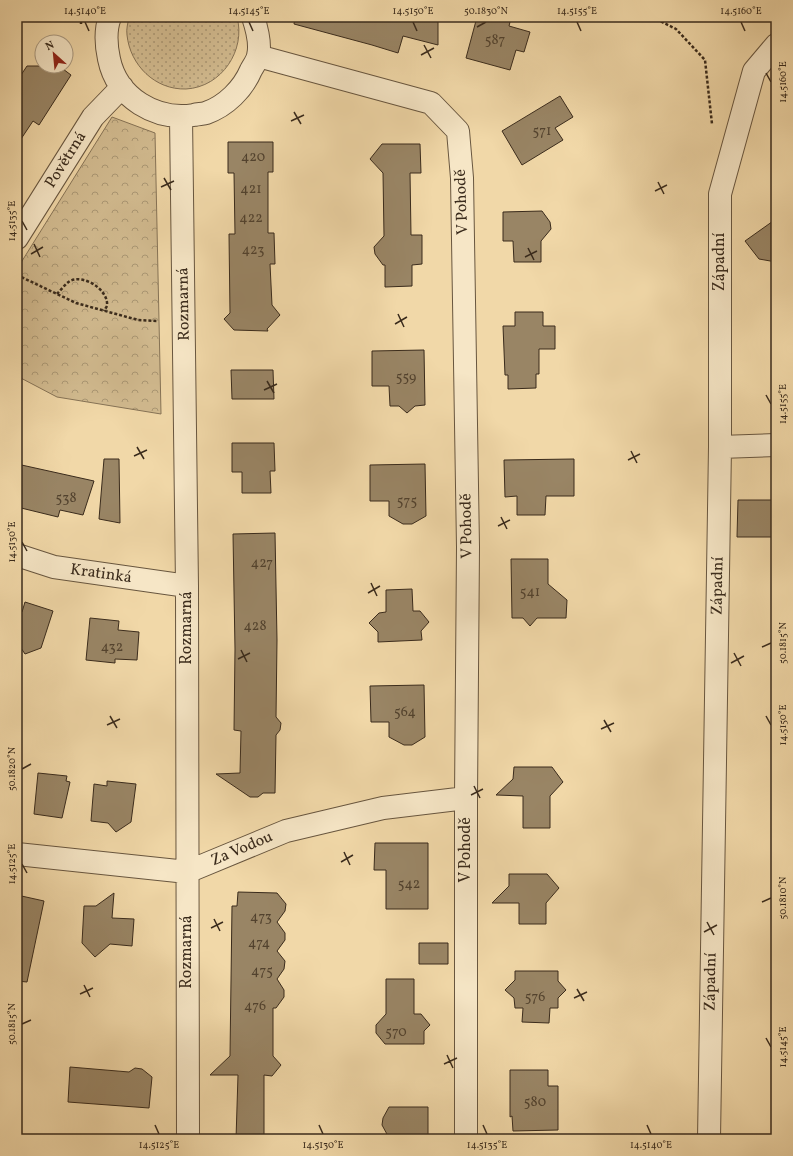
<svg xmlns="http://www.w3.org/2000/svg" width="793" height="1156" viewBox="0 0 793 1156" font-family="Vollkorn,serif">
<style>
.grass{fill:url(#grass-dots);stroke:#867356}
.forest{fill:url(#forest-crowns);stroke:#867356}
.building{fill:#998565;stroke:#3a2b1c}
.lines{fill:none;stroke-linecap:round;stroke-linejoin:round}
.minor-casing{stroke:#68563f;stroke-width:24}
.path{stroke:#3a2b1c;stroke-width:2.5;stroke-dasharray:3 2;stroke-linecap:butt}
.minor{stroke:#f6e6c6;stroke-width:22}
.ticks{fill:none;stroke:#3a2b1c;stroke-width:1.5}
.labels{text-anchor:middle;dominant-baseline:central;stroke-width:3;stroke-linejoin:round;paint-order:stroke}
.number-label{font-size:14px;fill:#52422e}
.street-label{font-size:16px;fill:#3a2b1c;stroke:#f6e6c6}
.neatline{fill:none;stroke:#3a2b1c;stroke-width:1.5}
.ticks-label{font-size:10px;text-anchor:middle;fill:#3a2b1c}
</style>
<defs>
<pattern id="grass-dots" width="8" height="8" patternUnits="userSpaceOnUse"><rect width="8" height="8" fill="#d2bb90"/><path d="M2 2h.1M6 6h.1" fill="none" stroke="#ab9875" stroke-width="1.8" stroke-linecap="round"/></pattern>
<pattern id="forest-crowns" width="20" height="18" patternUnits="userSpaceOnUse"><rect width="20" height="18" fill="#d2bb90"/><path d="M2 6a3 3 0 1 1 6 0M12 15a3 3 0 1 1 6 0" fill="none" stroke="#ab9875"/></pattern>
</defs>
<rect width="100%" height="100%" fill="#f1d8a8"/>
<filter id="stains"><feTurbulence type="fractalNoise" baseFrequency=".005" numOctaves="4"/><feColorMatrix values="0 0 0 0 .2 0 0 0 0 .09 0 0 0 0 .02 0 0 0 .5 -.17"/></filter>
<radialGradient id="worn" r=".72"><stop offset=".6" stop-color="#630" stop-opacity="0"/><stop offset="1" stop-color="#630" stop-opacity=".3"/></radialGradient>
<path class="grass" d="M129,17h108c9,33 -15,70 -51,72 -31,1 -56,-24 -59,-54 -1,-6 1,-12 2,-18z"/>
<path class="forest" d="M112,117l43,16 6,281 -104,-17 -40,-21v-107z"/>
<path class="building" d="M295,17h143v28l-35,-9 -5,17 -26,-8 -78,-21z
M477,17h20l13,5 -1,4 21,6 -6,20 -8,-2 -6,20 -44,-12z
M27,66h32l12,9 -32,50 -6,-4 -16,24v-64z
M560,96l13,21 -18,11 8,12 -41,25 -20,-34z
M228,142h45v30h-5v61h6l1,31h-5l2,41 8,10 -13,14 1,2 -34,-1 -10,-11 6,-6 -1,-79h6l-1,-61h-6z
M382,144h38l1,29h-11l1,62h11v29l-10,1v21l-27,1v-22h-2l-8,-11 -1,-7 10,-11 -1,-63 -13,-14z
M542,211l8,11 1,7 -10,12v21h-27l-1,-21h-10v-29z
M776,219v43l-17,-3 -14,-18z
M515,312h28v14h12v23h-16v25h-3v14l-28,1v-14h-3l-2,-49h12z
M424,350l1,55 -10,1 -8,7 -8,-7h-9l-1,-20h-17v-35z
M231,370h42l1,29h-42z
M232,443h42l1,28h-5l1,22h-29v-21h-10z
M104,459h15l1,64 -21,-4z
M574,459v37h-28l-1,19h-28v-19l-12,1 -1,-37z
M17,464l77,17 -11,34 -23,-5 -2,7 -41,-10z
M425,464l1,52 -14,8h-9l-14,-8v-15h-19v-36z
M738,500h38v37h-39z
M275,533l2,107 -1,77 5,6 -1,7 -4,5 -1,58h-12l-5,4h-8l-34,-23 24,-1 1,-42 -7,-1 1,-81 -2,-115z
M511,559h37v25l19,16 -1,18h-29l-7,8 -7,-8h-11z
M412,589l1,22h7l9,11 -8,9 1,9 -44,2v-10l-9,-9 10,-10 7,-1v-22z
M25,602l28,9 -12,37 -16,6 -8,-12v-32l5,2z
M90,618l29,3 -1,9 21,2 -2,28 -22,-1v4l-29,-3z
M424,685l1,52 -13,8h-8l-15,-8v-15h-18l-1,-36z
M514,767h38l11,15 -13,14v32h-27v-32l-27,-1 17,-16z
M38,773l29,3 -1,5 4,1 -8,36 -28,-4z
M107,781l29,3 -5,38 -15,10 -8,-9 -17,-2 3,-37 13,2z
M375,843h53v66h-42v-39h-12z
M509,874h38l12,14 -13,15v21h-27v-21h-27l17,-17z
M238,892l39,1 9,11 -1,7 -8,11 8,11v7l-8,11 8,10 -1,8 -7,10 7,11v7l-8,11h-3v48l8,9 -9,11 -8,-1v64h-28l2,-64h-28l20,-19 2,-150h5z
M114,893l-2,25 22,1 -2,27 -22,-2 -15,13 -13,-14 2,-37h12z
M17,895l27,6 -17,81 -10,-1z
M419,943h29v21h-29z
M515,971h43v10l8,9 -8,8v10h-8l-1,15 -27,-1 1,-14h-8l-1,-10 -9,-8 10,-10z
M386,979h28v35h7l9,11 -6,6v13h-39l-9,-11v-8l10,-11z
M70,1067l59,5 6,-4 7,1 10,8 -3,31 -81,-6z
M510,1070h38v16h10v44l-45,1 -1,-15 -2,1z
M389,1107h39v29h-9v3h-29v-3h-2l-6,-11 1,-7z"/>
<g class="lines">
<defs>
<path id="minor" d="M110,17c-5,13 -4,28 -1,42 8,39 47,62 85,56 4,-1 9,-1 12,-2 20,-7 37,-24 45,-43 2,-4 6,-9 7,-14 3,-12 -1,-27 -5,-39
M258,56l173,47 27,28 4,47 6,369 -2,251v341
M181,117l6,469 1,553
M17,238l76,-121 29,-30
M720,447l56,-2
M17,555l37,12 133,19
M17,854l170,18 99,-41 97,-23 83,-10
M709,1139l11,-692v-253l34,-123 22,-26"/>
</defs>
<use href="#minor" class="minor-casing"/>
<path class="path" d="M81,17v7
M652,17l24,12 29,31 7,64
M17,275l59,28 62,17 20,1
M57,294c4,-4 8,-10 13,-13 14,-7 39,9 37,25 -1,2 -2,3 -3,5"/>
<use href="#minor" class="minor"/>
</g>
<path class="ticks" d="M85,22l4,9M249,22l4,9M413,22l4,9M577,22l4,9M741,22l4,9M477,27l9,-5M424,45l7,13M421,55l13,-7M766,73l5,9M294,112l7,12M291,121l13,-6M164,178l7,12M658,182l6,12M161,187l13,-6M655,191l12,-6M22,221l5,9M34,244l6,13M528,248l6,12M31,254l12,-7M525,257l12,-6M398,314l6,13M395,324l12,-7M267,381l7,12M264,390l13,-6M766,395l5,9M137,447l7,12M631,451l6,12M134,456l13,-6M628,460l12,-6M501,517l6,12M498,526l12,-6M22,542l5,9M371,583l6,13M368,593l12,-7M762,647l9,-4M241,650l6,12M734,653l7,13M238,659l12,-6M731,663l13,-7M110,716l7,12M766,716l5,9M604,720l7,12M107,725l13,-6M601,729l13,-6M22,769l9,-5M474,786l6,12M471,795l12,-6M344,852l6,13M341,862l12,-7M22,864l5,9M762,902l9,-4M214,919l6,12M707,922l7,13M211,928l12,-6M704,932l13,-7M84,985l6,12M577,989l7,12M80,994l13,-6M574,998l13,-6M22,1024l9,-4M766,1038l5,9M447,1055l6,13M444,1064l13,-6M155,1125l4,9M319,1125l4,9M483,1125l4,9M647,1125l4,9"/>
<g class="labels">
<g class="number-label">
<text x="495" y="40">587</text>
<text x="542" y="131">571</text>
<text x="253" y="157">420</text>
<text x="251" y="189">421</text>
<text x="251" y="218">422</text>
<text x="253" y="250">423</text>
<text x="406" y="377">559</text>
<text x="66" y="498">538</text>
<text x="407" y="501">575</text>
<text x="262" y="563">427</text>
<text x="530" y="592">541</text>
<text x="255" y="626">428</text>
<text x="112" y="647">432</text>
<text x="405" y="712">564</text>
<text x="409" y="884">542</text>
<text x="261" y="917">473</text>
<text x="259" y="943">474</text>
<text x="262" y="971">475</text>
<text x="535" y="997">576</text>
<text x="255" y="1006">476</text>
<text x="396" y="1032">570</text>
<text x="535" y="1102">580</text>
</g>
<g class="street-label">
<text transform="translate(66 160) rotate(-58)">Povětrná</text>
<text transform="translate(462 202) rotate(-92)">V Pohodě</text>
<text transform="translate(720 262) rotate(-90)">Západní</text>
<text transform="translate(184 304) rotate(-91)">Rozmarná</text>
<text transform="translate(467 526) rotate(-91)">V Pohodě</text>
<text transform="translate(101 574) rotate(8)">Kratinká</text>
<text transform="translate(718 586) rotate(-89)">Západní</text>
<text transform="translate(187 628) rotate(-90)">Rozmarná</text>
<text transform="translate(242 849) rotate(-23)">Za Vodou</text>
<text transform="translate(466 850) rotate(-90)">V Pohodě</text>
<text transform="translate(187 952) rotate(-90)">Rozmarná</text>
<text transform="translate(711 982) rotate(-89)">Západní</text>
</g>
</g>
<rect width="793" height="1156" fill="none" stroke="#f1d8a8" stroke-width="44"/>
<g transform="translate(54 54) rotate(333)"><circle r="19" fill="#f6e6c6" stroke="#ab9b82"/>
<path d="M0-3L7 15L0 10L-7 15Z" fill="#8f2418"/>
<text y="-6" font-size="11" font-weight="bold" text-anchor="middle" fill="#3a2b1c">N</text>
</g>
<rect x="22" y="22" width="749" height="1112" class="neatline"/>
<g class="ticks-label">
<text x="85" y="14">14.5140°E</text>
<text x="249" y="14">14.5145°E</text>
<text x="413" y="14">14.5150°E</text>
<text x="486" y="14">50.1830°N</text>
<text x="577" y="14">14.5155°E</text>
<text x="741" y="14">14.5160°E</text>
<text transform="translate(782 82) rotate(-90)" y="4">14.5160°E</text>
<text transform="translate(11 221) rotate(-90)" y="4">14.5135°E</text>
<text transform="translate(782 404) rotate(-90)" y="4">14.5155°E</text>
<text transform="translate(11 542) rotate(-90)" y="4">14.5130°E</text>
<text transform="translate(782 643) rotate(-90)" y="4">50.1815°N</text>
<text transform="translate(782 725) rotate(-90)" y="4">14.5150°E</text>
<text transform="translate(11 769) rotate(-90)" y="4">50.1820°N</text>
<text transform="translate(11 864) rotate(-90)" y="4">14.5125°E</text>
<text transform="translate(782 898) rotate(-90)" y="4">50.1810°N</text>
<text transform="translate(11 1024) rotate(-90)" y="4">50.1815°N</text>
<text transform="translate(782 1047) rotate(-90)" y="4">14.5145°E</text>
<text x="159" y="1148">14.5125°E</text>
<text x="323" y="1148">14.5130°E</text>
<text x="487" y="1148">14.5135°E</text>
<text x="651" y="1148">14.5140°E</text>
</g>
<rect width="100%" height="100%" filter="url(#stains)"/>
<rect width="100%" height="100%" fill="url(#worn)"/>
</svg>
